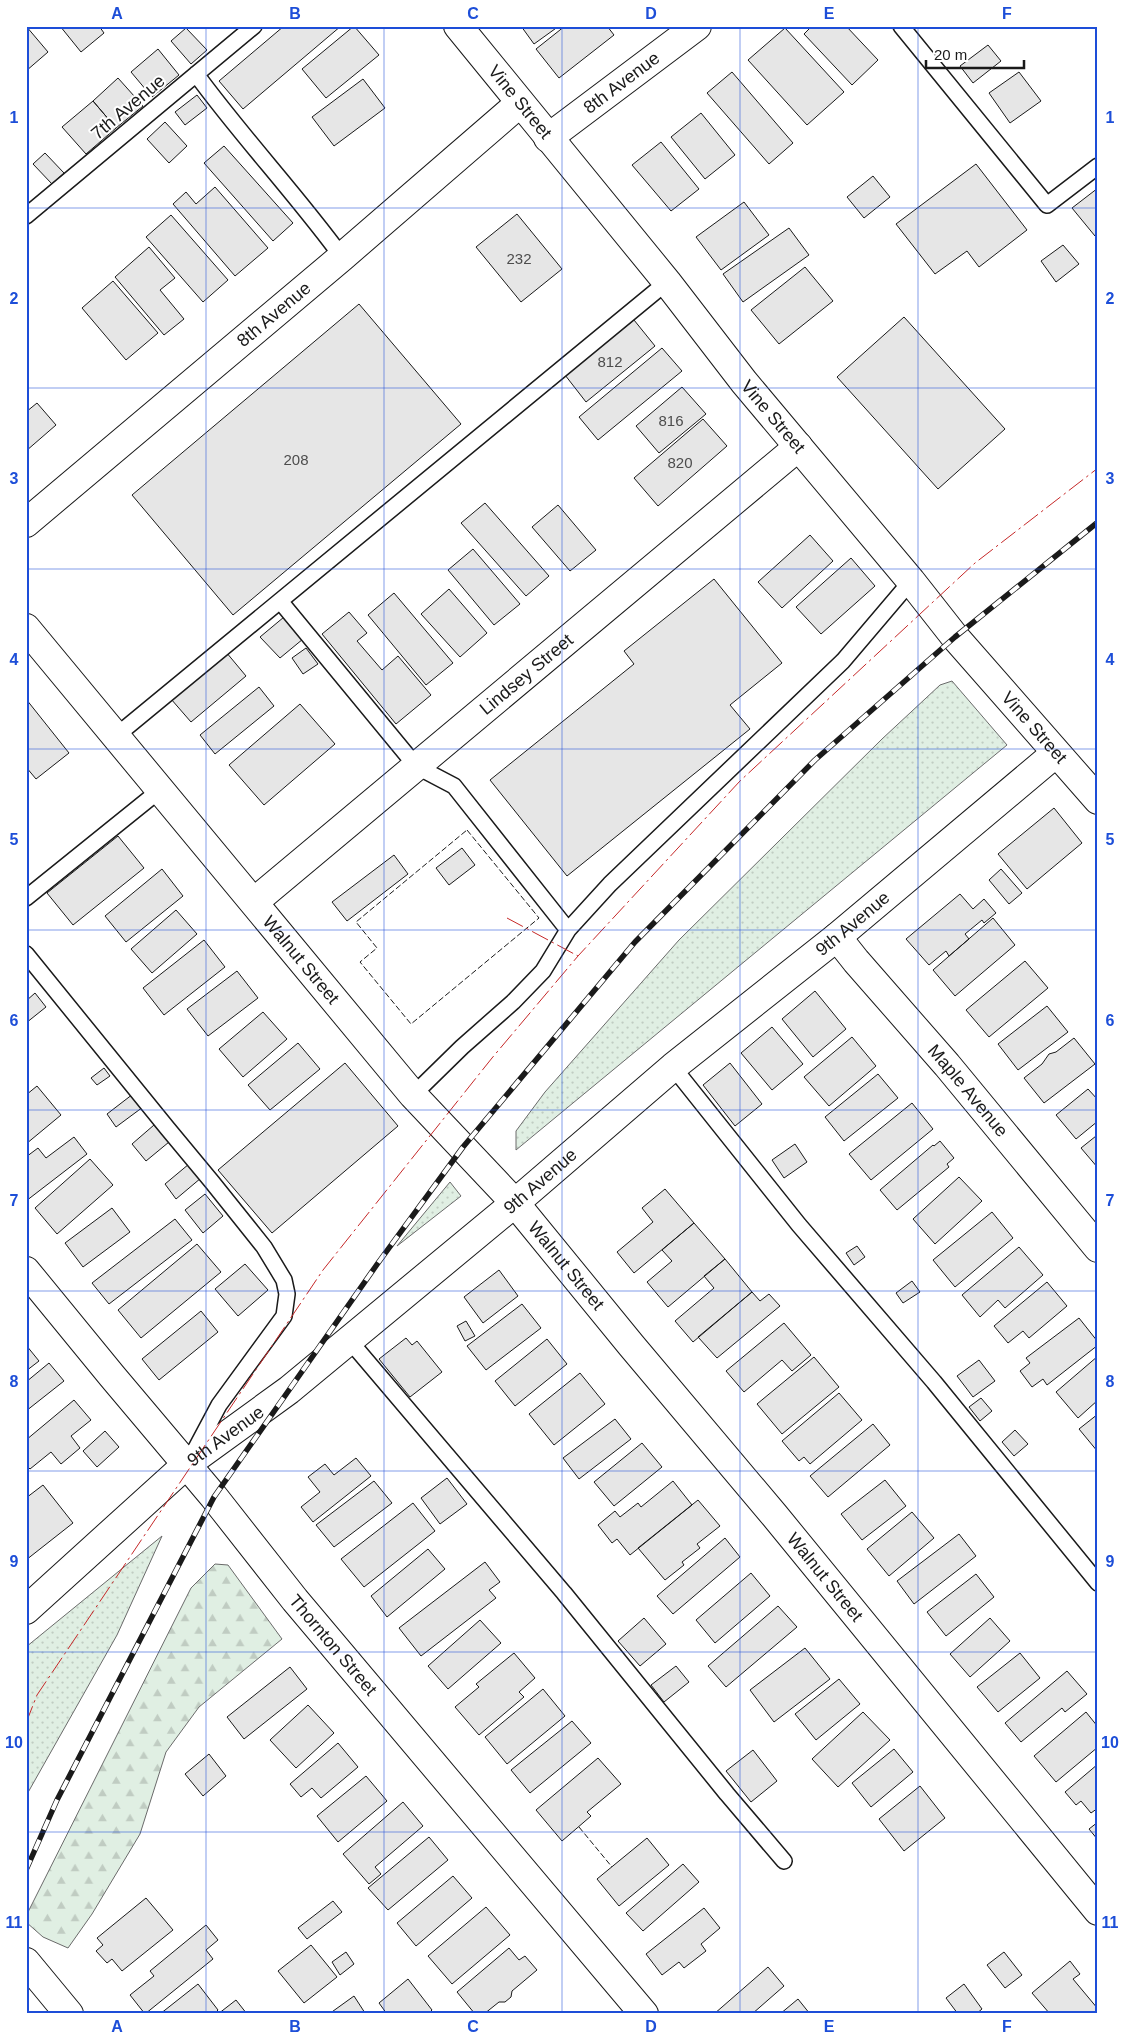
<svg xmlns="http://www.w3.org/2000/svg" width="1124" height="2040" viewBox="0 0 1124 2040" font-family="Helvetica,sans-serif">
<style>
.grass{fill:url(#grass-dots);stroke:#6a6a6a}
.forest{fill:url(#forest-firs);stroke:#6a6a6a}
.building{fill:#e6e6e6;stroke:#1a1a1a}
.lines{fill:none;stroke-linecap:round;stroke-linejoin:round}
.lane-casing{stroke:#1a1a1a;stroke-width:18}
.street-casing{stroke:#1a1a1a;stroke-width:30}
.secondary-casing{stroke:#1a1a1a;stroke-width:30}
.lane{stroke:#fff;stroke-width:15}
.street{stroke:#fff;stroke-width:28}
.secondary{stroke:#fff;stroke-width:28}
.rail-casing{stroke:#1a1a1a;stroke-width:5.5}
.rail{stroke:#fff;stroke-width:4;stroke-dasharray:11;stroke-linecap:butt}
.fence{stroke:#1a1a1a;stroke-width:1;stroke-dasharray:6 2.5;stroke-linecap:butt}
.power{stroke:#c62828;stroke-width:1;stroke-dasharray:18 4 2.5 4;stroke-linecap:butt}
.grid{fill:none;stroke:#1d4ed8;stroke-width:1;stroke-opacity:0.55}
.labels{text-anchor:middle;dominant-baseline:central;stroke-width:4;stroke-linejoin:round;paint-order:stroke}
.number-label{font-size:15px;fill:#4d4d4d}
.street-label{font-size:18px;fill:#1a1a1a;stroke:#fff}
.neatline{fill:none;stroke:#1d4ed8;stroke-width:2}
.grid-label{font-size:16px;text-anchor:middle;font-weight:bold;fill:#1d4ed8}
</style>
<defs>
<pattern id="grass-dots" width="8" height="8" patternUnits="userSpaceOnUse" patternTransform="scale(1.25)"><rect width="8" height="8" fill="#e0efe3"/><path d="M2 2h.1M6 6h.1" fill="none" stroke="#c0ccc2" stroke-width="1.8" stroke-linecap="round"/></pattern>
<pattern id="forest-firs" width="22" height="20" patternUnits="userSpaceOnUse" patternTransform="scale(1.25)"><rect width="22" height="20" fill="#e0efe3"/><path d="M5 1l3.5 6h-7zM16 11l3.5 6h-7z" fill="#c0ccc2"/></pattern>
</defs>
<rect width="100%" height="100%" fill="#fff"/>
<path class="grass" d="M952,681l55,64 -491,405v-19l29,-39 134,-152 203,-201 58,-54z
M450,1182l11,14 -64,50z
M162,1536l-45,99 -91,161v-149z"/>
<path class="forest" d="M215,1564l13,1 54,74 -83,68 -33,45 -26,82 -48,80 -24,34 -25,-11 -17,-15v-6l165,-328z"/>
<path class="building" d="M26,26l22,26 -22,19z
M60,26h39l5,7 -23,19z
M284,26h57l-98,83 -24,-28z
M354,26l25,29 -53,43 -24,-29z
M521,26h38l-25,18z
M565,26h42l7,9 -55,43 -23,-29z
M812,26h34l32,34 -26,25 -48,-51z
M186,28l21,22 -16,14 -20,-23z
M785,28l59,64 -37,33 -59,-65z
M988,45l13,16 -28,22 -13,-17z
M158,49l21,26 -27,22 -21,-25z
M732,72l61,71 -24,21 -62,-71z
M1019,72l22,29 -31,22 -21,-30z
M118,78l25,28 -27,22 -23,-27z
M363,79l22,29 -51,38 -22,-29z
M197,95l10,13 -22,17 -10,-13z
M93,101l23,27 -30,26 -24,-27z
M701,113l34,42 -30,24 -34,-42z
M165,122l22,24 -18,17 -22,-24z
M661,142l38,47 -28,22 -39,-46z
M224,146l69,77 -20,18 -69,-78z
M45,153l19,20 -12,11 -19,-20z
M976,164l51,66 -48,37 -12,-16 -32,23 -39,-50z
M873,176l17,21 -26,21 -17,-21z
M215,187l53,61 -33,28 -62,-72 13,-12 10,12z
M1098,188v45l-3,3 -23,-28z
M744,202l25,33 -48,35 -25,-33z
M517,214l45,55 -41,33 -45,-55z
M171,215l57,65 -25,22 -57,-65z
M789,228l20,27 -66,47 -20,-28z
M1063,245l16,19 -23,18 -15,-21z
M149,247l26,31 -15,12 24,29 -20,16 -49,-58z
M805,267l28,34 -54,43 -28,-34z
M113,281l45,52 -32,27 -44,-52z
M359,304l102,120 -228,191 -101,-120z
M904,317l101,112 -67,60 -101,-112z
M634,320l21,26 -69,56 -21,-27z
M662,348l20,23 -84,69 -19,-23z
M682,387l24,27 -47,39 -23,-27z
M37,403l19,22 -30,26v-39z
M703,419l24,27 -69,60 -24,-28z
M485,503l64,73 -23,20 -65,-73z
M558,505l38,45 -26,21 -38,-44z
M810,535l23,26 -51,47 -24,-26z
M473,549l47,55 -26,21 -46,-55z
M851,558l24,28 -54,48 -25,-27z
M714,579l68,84 -52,42 20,24 -183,147 -77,-96 144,-116 -10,-13z
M449,589l38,44 -27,24 -39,-43z
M394,593l59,70 -27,22 -58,-70z
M349,612l18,21 -10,8 25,29 16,-14 33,39 -35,29 -74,-90z
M284,617l19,22 -23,19 -20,-21z
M306,648l12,16 -15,10 -11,-16z
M226,652l20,24 -55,46 -20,-23z
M259,687l15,19 -59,48 -15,-19z
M26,699l43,54 -33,26 -10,-12z
M300,704l35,40 -71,61 -35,-40z
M1054,808l28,35 -55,46 -29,-35z
M118,836l26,32 -71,57 -26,-32z
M462,848l13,17 -26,20 -13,-17z
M394,855l14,19 -61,47 -15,-19z
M162,869l21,27 -57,46 -21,-26z
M1001,869l21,24 -13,11 -20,-24z
M960,894l13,15 11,-10 12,14 -12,10 -2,-3 -17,14 4,5 -20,17 -3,-5 -17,14 -23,-26z
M176,910l21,24 -45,39 -21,-24z
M993,918l22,27 -60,51 -22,-26z
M204,940l21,27 -61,48 -21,-27z
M1025,961l23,27 -59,49 -23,-27z
M237,971l21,27 -50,38 -21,-27z
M815,991l31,38 -33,28 -31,-38z
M35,993l11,14 -20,16v-22z
M1047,1006l21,26 -50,38 -20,-26z
M263,1012l24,27 -44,38 -24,-28z
M772,1027l31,37 -31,26 -31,-37z
M852,1037l24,29 -47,40 -25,-29z
M1074,1038l21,26 -51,39 -20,-25 18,-14 7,-10 7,-2z
M298,1043l22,26 -50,41 -22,-25z
M345,1063l53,63 -126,107 -54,-63z
M730,1063l32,41 -27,22 -32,-41z
M104,1068l6,8 -13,9 -6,-7z
M878,1074l20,24 -54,43 -19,-24z
M37,1086l24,29 -35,29v-49z
M1088,1089l10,11v21l-22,18 -20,-24z
M133,1094l10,13 -27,20 -9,-13z
M912,1103l21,26 -62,51 -22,-26z
M154,1125l15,17 -23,19 -14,-17z
M1096,1136l2,2v30l-17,-20z
M74,1137l13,17 -61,47v-44l12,-9 8,10z
M940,1141l14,17 -7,6 2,3 -52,43 -17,-20 53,-45 1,1z
M795,1144l12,18 -23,16 -12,-18z
M90,1159l23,26 -56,49 -22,-26z
M189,1164l12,14 -25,21 -11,-15z
M959,1177l23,24 -47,43 -22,-25z
M665,1189l29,34 -60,50 -17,-21 36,-30 -11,-14z
M205,1194l18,22 -20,17 -18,-23z
M112,1208l18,24 -47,35 -18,-24z
M992,1212l21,26 -58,49 -22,-27z
M175,1219l17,21 -83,64 -17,-21z
M694,1223l31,36 -57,48 -21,-25 25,-21 -10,-11z
M197,1244l24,28 -80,66 -23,-28z
M857,1246l8,11 -11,8 -8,-12z
M1019,1247l24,28 -38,33 -7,-8 -18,17 -18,-22z
M725,1259l27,33 -59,50 -18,-21 39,-33 -10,-12z
M245,1264l23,26 -30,26 -23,-27z
M499,1270l19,26 -35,27 -19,-26z
M912,1281l8,11 -17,11 -7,-10z
M1047,1282l20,24 -38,32 -6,-7 -15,12 -14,-17z
M752,1292l8,9 9,-7 11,12 -63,52 -19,-21z
M522,1304l19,24 -55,42 -19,-24z
M201,1311l17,21 -59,48 -17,-21z
M1079,1318l19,24v3l-51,40 -4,-6 -11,8 -12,-16 10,-8 -4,-5z
M466,1321l9,15 -10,5 -8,-15z
M784,1323l27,32 -19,16 -10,-11 -38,32 -18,-21z
M406,1338l6,7 5,-4 25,31 -32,25 -31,-38z
M547,1339l20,25 -52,42 -20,-25z
M26,1345l13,16 -13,10z
M1098,1356v44l-20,18 -22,-26z
M814,1357l25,30 -57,47 -25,-30z
M979,1360l16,21 -22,16 -16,-21z
M49,1363l15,18 -38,30v-29z
M580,1373l25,31 -51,41 -25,-31z
M839,1393l23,27 -52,44 -6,-7 -5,4 -17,-20z
M981,1398l11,13 -12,10 -11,-14z
M74,1400l17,20 -20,16 9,12 -19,16 -10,-12 -21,17 -4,-4v-25z
M1098,1414v38l-19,-23z
M615,1419l16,20 -52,40 -16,-21z
M873,1424l17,21 -62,52 -18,-21z
M1015,1430l13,14 -14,12 -12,-14z
M105,1431l14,16 -22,20 -14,-16z
M642,1443l20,24 -48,39 -20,-24z
M356,1458l15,18 -58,46 -12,-15 19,-15 -12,-15 17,-13 9,11z
M447,1478l20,26 -27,20 -19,-26z
M885,1480l21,26 -44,34 -21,-26z
M374,1481l18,22 -58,44 -18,-22z
M673,1481l19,24 -62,50 -13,-16 -5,4 -14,-18 17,-14 5,6 18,-14 3,4z
M43,1485l30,38 -47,37v-62z
M698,1500l22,26 -23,18 3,4 -18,14 2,3 -19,15 -27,-32z
M413,1503l22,28 -71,56 -23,-28z
M912,1512l22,26 -45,38 -22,-27z
M959,1534l17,22 -62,48 -17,-23z
M725,1538l15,19 -67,57 -16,-18z
M428,1549l17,20 -58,48 -16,-21z
M485,1562l15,20 -11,8 7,8 -75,58 -22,-28z
M751,1573l19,23 -55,47 -19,-23z
M976,1574l18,23 -48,39 -19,-24z
M778,1606l19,21 -71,60 -18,-21z
M644,1618l22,26 -26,22 -22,-25z
M990,1618l20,23 -40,36 -20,-23z
M480,1620l21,23 -53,46 -20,-23z
M805,1648l25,31 -56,43 -24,-32z
M514,1653l21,25 -16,14 5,5 -45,38 -24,-28 24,-20 -3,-3z
M1020,1653l20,25 -42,34 -21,-25z
M676,1666l13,16 -25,20 -13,-17z
M290,1667l17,22 -63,50 -17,-22z
M1067,1671l20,23 -22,18 -3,-4 -41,34 -16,-19z
M839,1679l21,25 -44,36 -21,-26z
M543,1689l22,27 -58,48 -22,-27z
M308,1705l26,28 -38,35 -26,-28z
M863,1712l27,28 -52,47 -26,-28z
M1086,1712l12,15v20l-42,35 -22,-26z
M572,1721l19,22 -61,50 -19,-23z
M338,1743l20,24 -37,31 -9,-10 -11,9 -11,-13z
M894,1749l19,23 -42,35 -19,-24z
M753,1750l24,31 -26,21 -25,-31z
M209,1754l17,22 -23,20 -18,-22z
M598,1758l23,26 -34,28 4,4 -29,25 -26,-31z
M1098,1764v44l-7,5 -10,-12 -5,4 -11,-13z
M366,1776l21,25 -49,41 -21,-26z
M920,1786l25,32 -41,33 -25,-32z
M403,1802l20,24 -48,41 6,7 -12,10 -26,-30z
M1098,1822v18l-9,-11z
M429,1837l19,23 -60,50 -20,-22z
M647,1838l22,27 -50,41 -22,-27z
M683,1864l16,18 -56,49 -17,-18z
M453,1876l19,22 -56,48 -19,-23z
M146,1898l27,32 -51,41 -10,-12 -5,4 -11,-12 7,-6 -6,-7z
M333,1901l9,11 -35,27 -9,-11z
M486,1907l24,28 -58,49 -24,-28z
M704,1908l16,20 -19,16 5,7 -22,17 -5,-6 -17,13 -16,-21z
M206,1925l12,15 -12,10 7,9 -68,55 -15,-19 24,-19 -4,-5z
M311,1945l26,32 -33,26 -26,-32z
M509,1948l10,12 6,-4 12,14 -25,21 -1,6 -6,5h-6l-15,12h-9l-18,-22z
M346,1952l8,12 -14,11 -8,-13z
M1004,1952l18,23 -17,13 -18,-23z
M1070,1961l10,13 -7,5 25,30v5h-48l-18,-21z
M768,1967l16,19 -32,28h-38z
M408,1979l24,31 -4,4h-41l-8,-11z
M198,1984l20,26 -4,4h-54z
M964,1984l18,25 -6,5h-18l-12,-16z
M354,1996l11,17 -2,1h-34z
M798,1999l12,15h-30z
M236,2000l11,14h-29z"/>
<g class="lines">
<defs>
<path id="lane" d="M901,26l146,179 51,-39
M196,74c46,63 100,120 146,183
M26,216l228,-190
M280,601l136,165 38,20 114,144
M116,736l551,-454
M26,898l134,-108
M26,954l142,175 44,53 52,65 20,33 3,14 -3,22 -65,89 -25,47
M673,1067l126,158 135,157 164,201
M413,1095l49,-48 51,-45 30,-31 25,-41 42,-46 233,-223 68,-80
M349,1340l215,253 163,201 57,67"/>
<g id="street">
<path id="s1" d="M458,26l209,256 77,100 167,199 44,56 143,163"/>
<path id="s2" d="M548,138l149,-112"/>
<path id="s3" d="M26,523l316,-266 178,-154"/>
<path id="s4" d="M26,628l387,467 102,108 116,142 144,171 323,395"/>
<path id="s5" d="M254,902l537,-449 7,-7"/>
<path id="s6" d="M837,937l19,24 91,104 151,183"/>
<path id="s7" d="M26,1271l86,105 102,121 81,103 349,414"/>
<path id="s8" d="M26,1610l161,-146 102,-74 226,-187 158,-136 164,-130 219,-184"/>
</g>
<path id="secondary" d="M26,1962l43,52"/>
</defs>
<use href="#lane" class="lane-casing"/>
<use href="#street" class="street-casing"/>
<use href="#secondary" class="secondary-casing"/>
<use href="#lane" class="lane"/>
<use href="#street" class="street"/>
<use href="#secondary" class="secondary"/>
<defs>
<path id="rail" d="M26,1870l31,-70 157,-303 164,-234 85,-116 172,-205 180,-182 140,-123 143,-115"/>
</defs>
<use href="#rail" class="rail-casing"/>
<use href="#rail" class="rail"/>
<path class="fence" d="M467,830l72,88 -128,106 -51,-62 17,-14 -21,-26z
M579,1827l33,40"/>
<path class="power" d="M507,918l71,38
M26,1723l11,-28 286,-425 169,-212 86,-102 162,-175 235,-218 123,-95"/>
</g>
<path class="grid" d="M206,26v1988M384,26v1988M562,26v1988M740,26v1988M918,26v1988M26,208h1072M26,388h1072M26,569h1072M26,749h1072M26,930h1072M26,1110h1072M26,1291h1072M26,1471h1072M26,1652h1072M26,1832h1072"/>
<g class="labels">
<g class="number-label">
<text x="519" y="258">232</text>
<text x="610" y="361">812</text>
<text x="671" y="420">816</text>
<text x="296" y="459">208</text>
<text x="680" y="462">820</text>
</g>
<g class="street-label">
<text stroke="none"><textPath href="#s2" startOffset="92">8th Avenue</textPath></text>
<text stroke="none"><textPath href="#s1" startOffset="98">Vine Street</textPath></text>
<text transform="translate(128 107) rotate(-40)">7th Avenue</text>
<text stroke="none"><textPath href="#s3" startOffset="324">8th Avenue</textPath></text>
<text stroke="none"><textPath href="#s1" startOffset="502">Vine Street</textPath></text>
<text stroke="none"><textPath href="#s5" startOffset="355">Lindsey Street</textPath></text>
<text stroke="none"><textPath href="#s1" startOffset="908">Vine Street</textPath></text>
<text stroke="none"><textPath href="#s8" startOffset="1075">9th Avenue</textPath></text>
<text stroke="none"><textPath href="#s4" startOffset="431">Walnut Street</textPath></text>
<text stroke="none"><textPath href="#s6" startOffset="202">Maple Avenue</textPath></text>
<text stroke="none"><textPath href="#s8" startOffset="670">9th Avenue</textPath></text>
<text stroke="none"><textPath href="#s4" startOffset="836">Walnut Street</textPath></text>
<text stroke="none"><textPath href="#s8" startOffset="265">9th Avenue</textPath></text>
<text stroke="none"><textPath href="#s4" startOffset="1241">Walnut Street</textPath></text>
<text stroke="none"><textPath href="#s7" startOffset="484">Thornton Street</textPath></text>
</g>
</g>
<rect width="1124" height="2040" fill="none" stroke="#ffffff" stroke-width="55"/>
<path d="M926 60v8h98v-8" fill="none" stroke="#1a1a1a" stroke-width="2.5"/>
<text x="934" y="60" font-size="15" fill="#1a1a1a" stroke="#ffffff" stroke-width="4" paint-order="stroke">20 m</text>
<rect x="28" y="28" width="1068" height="1984" class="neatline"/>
<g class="grid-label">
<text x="117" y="19">A</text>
<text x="295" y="19">B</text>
<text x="473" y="19">C</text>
<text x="651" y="19">D</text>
<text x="829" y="19">E</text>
<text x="1007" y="19">F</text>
<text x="14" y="123">1</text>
<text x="1110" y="123">1</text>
<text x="14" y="304">2</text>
<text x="1110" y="304">2</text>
<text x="14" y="484">3</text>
<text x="1110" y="484">3</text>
<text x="14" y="665">4</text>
<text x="1110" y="665">4</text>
<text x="14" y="845">5</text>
<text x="1110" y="845">5</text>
<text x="14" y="1026">6</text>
<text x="1110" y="1026">6</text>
<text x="14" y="1206">7</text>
<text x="1110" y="1206">7</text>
<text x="14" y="1387">8</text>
<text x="1110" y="1387">8</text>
<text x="14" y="1567">9</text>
<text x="1110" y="1567">9</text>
<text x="14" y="1748">10</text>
<text x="1110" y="1748">10</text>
<text x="14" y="1928">11</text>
<text x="1110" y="1928">11</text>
<text x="117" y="2032">A</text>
<text x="295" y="2032">B</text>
<text x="473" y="2032">C</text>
<text x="651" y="2032">D</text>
<text x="829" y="2032">E</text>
<text x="1007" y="2032">F</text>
</g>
</svg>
